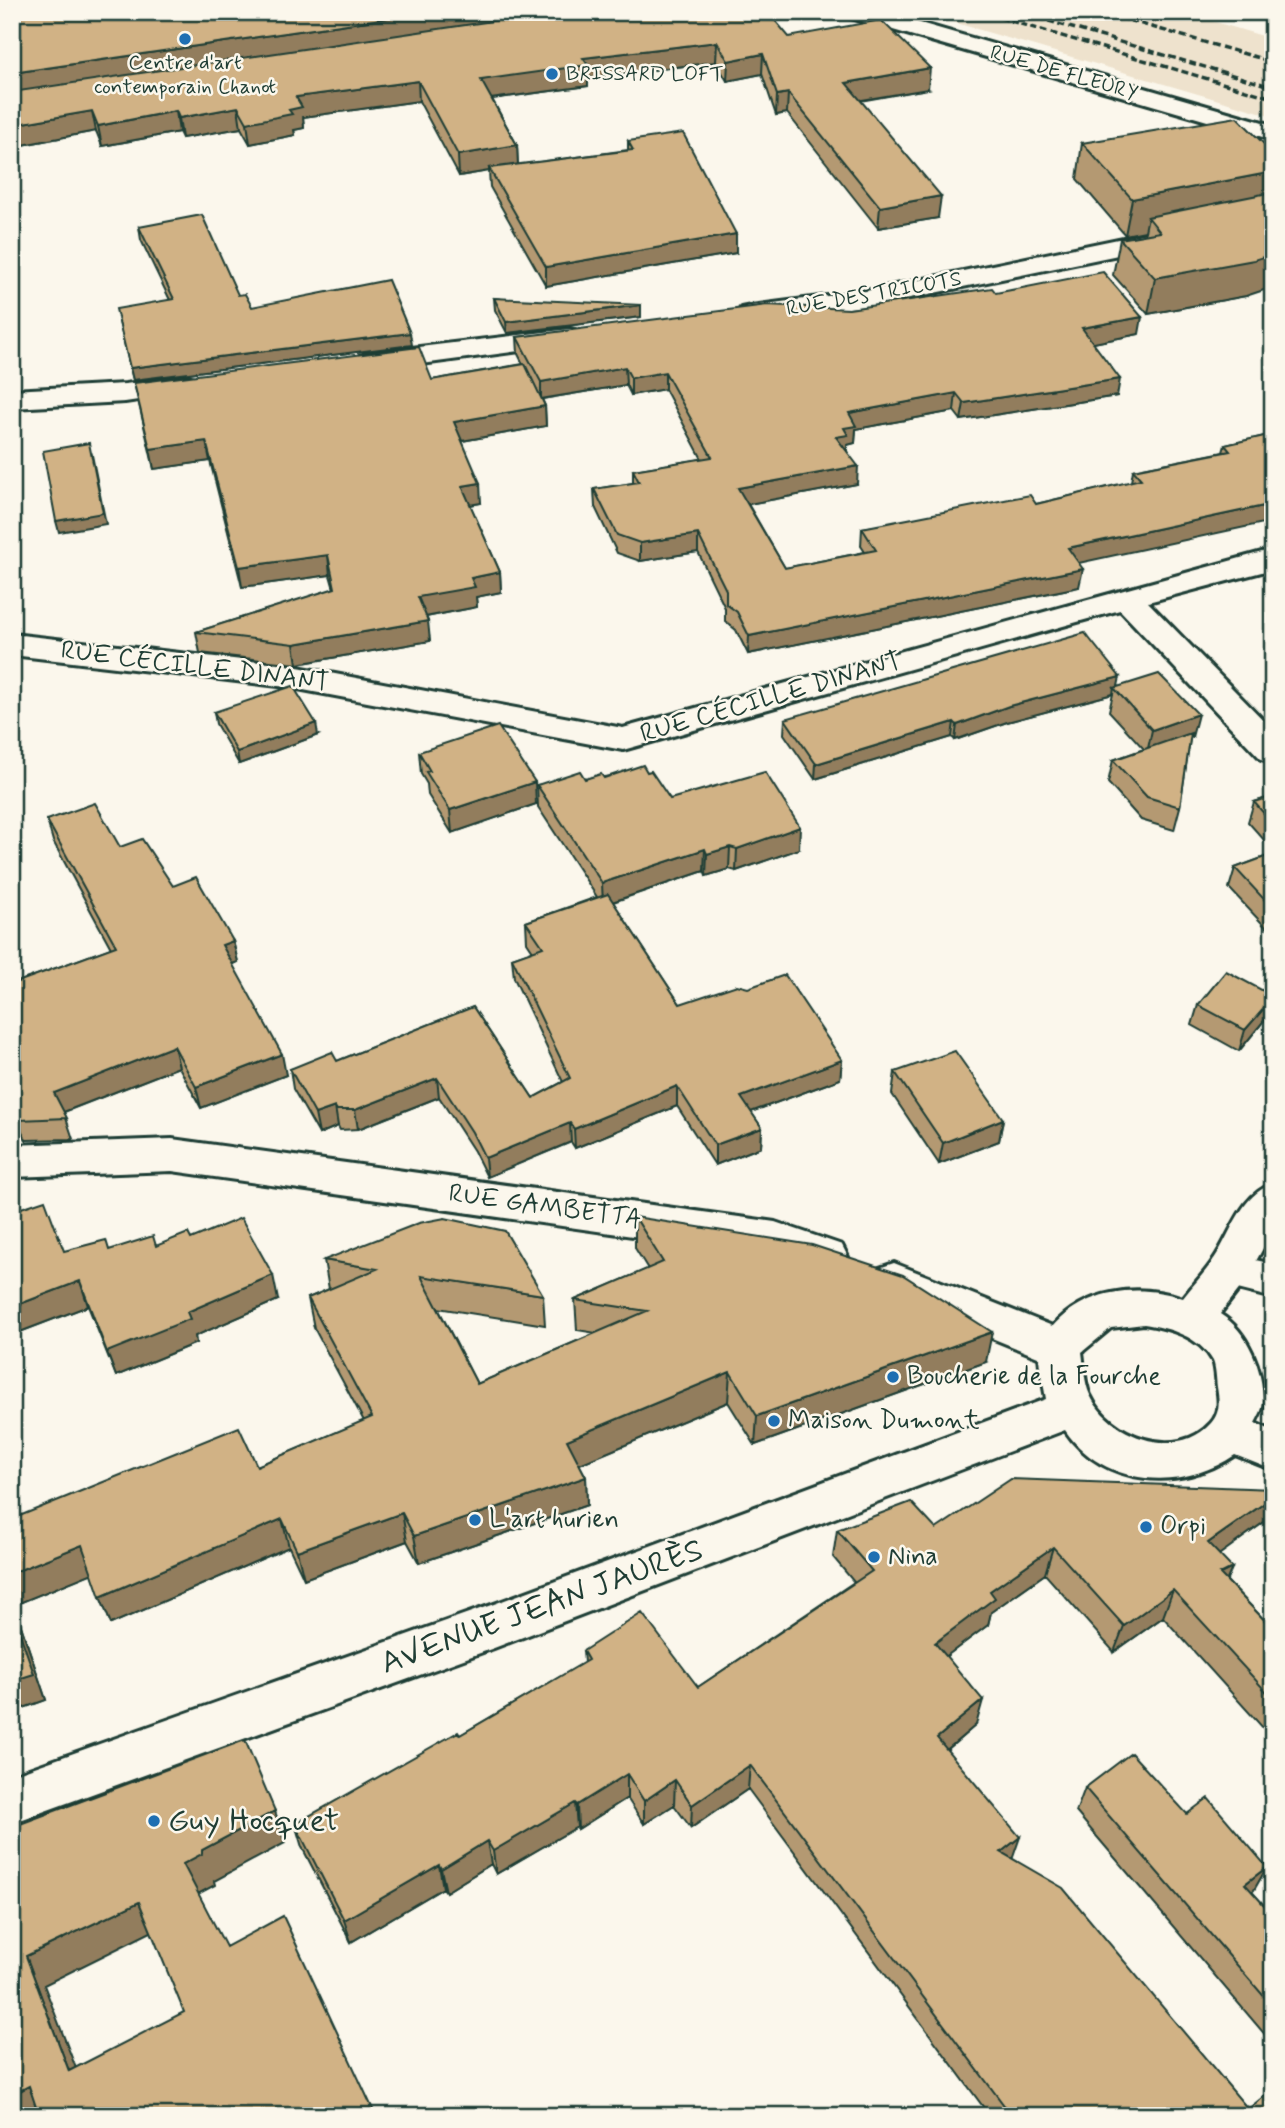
<svg xmlns="http://www.w3.org/2000/svg" width="1285" height="2128" viewBox="0 0 1285 2128" font-family="Mynerve,sans-serif">
<style>
.built{fill:#eee2cd}
.lines{fill:none;stroke-linecap:round;stroke-linejoin:round}
.street-casing{stroke:#1f3d34;stroke-width:6}
.secondary-casing{stroke:#1f3d34;stroke-width:6}
.street{fill:#fbf7ec;fill-rule:evenodd}
.secondary{fill:#fbf7ec;fill-rule:evenodd}
.rail{stroke:#1f3d34;stroke-width:3.5;stroke-dasharray:7 3.5;stroke-linecap:butt}
.wall{fill:#b49972;stroke:#1f3d34;stroke-width:2}
.shaded-wall{fill:#927d5d;stroke:#1f3d34;stroke-width:2}
.building{fill:#d1b285;stroke:#1f3d34;stroke-width:2;fill-rule:evenodd}
.poi-dot{fill:#1f6fb2;stroke:#fbf7ec;stroke-width:2.5}
.labels{text-anchor:middle;dominant-baseline:central;stroke-width:5;stroke-linejoin:round;paint-order:stroke}
.far-poi-label{font-size:21px;fill:#1f3d34;stroke:#fbf7ec}
.far-street-label{font-size:21px;fill:#1f3d34;stroke:#fbf7ec}
.street-label{font-size:26px;fill:#1f3d34;stroke:#fbf7ec}
.poi-label{font-size:26px;fill:#1f3d34;stroke:#fbf7ec;text-anchor:start}
.near-street-label{font-size:32px;fill:#1f3d34;stroke:#fbf7ec}
.near-poi-label{font-size:32px;fill:#1f3d34;stroke:#fbf7ec;text-anchor:start}
</style>
<rect width="100%" height="100%" fill="#fbf7ec"/>
<filter id="ink" filterUnits="userSpaceOnUse"><feTurbulence type="fractalNoise" baseFrequency=".0143" numOctaves="2"/><feDisplacementMap in="SourceGraphic" scale="14" xChannelSelector="R" yChannelSelector="G"/><feConvolveMatrix kernelMatrix="1 2 1 2 8 2 1 2 1" color-interpolation-filters="sRGB"/></filter>
<g filter="url(#ink)">
<path class="built" d="M919,12h262l92,27v77z"/>
<g class="lines">
<defs>
<path id="street" d="M844,12h38l391,113v15l-425,-123z
M1273,207v16l-407,84 -115,15 -10,-2 -4,-6 4,-6 10,-2 115,-15z
M570,329l10,2 4,6 -4,6 -211,28 -10,-3 -4,-6 4,-6 10,-3z
M188,376l10,3 4,6 -4,6 -73,11 -113,6v-18l113,-6z
M1273,549v20l-125,33 125,128v32l-12,-3 -141,-149 -497,140 -336,-63 -275,-32v-21l275,31 336,63z
M172,1139l603,83 67,23 6,12 -6,12 -15,5 -53,-18 -602,-85 -160,6v-32z
M1229,1254l44,10v34l-59,-15 -6,-12 6,-12z
M894,1263l181,72 6,13 -6,13 -15,5 -181,-74 -6,-12 6,-12z"/>
<path id="secondary" d="M1273,1184v46l-29,53 -24,31c28,17 43,55 43,88 0,7 -5,15 -8,21l18,8v39l-38,-15c-54,37 -132,32 -170,-25l-571,218 -482,175v-48l482,-171 552,-205c-2,-15 -8,-34 -7,-49 0,-9 8,-17 13,-23 33,-38 85,-44 131,-29 10,-13 22,-25 31,-39 18,-26 26,-64 59,-75zM1144,1324c25,4 55,12 69,37 3,7 3,18 4,26 2,12 4,25 -6,36 -35,39 -102,13 -121,-28 -6,-12 -6,-30 -8,-43l29,-24z"/>
</defs>
<use href="#street" class="street-casing"/>
<use href="#secondary" class="secondary-casing"/>
<use href="#street" class="street"/>
<use href="#secondary" class="secondary"/>
<path class="rail" d="M980,12l293,86
M1018,12l255,75
M1100,12l173,50"/>
</g>
<path class="wall" d="M12,12l777,25 139,52 -68,12 78,117 -60,10 -91,-115 -11,2 -14,-41 -35,7 -11,-19 -128,16v8l-96,13 25,46 1,20 110,-15v-9l108,112 -190,33 -56,-99 -1,-16 -30,5 -40,-75 -116,16 1,11 -10,2 1,5 -45,9 -9,-16 -59,10 -3,-6 -77,14 -6,-15 -84,16z
M1082,143l164,153 -98,18 -35,-39 7,-36 24,-4 1,-4 -20,4 -48,-56z
M139,227l99,68 14,12 160,38 -279,35 -14,-58 51,-22 -29,-60z
M996,293l143,41 -46,9 24,53 -156,24 -7,-9 -98,18 -1,14 -8,2v6l10,33 -109,20 37,64 80,-16 -4,-6 1,-18 174,-24 95,-22 2,-12 90,-18 2,-7 48,-11 -195,129 1,24 -331,67 -12,-24 -11,-9v-13l-27,-56 -58,9 -23,-8 -22,-46 -1,-18 39,-6v-13l69,-11 -37,-70 -34,6 -5,-10 -84,14 3,7 1,20 -84,15 19,62 -11,2 30,67 1,20 -25,5 1,10 -51,10 4,24 -133,23 -97,-11 -4,-21 138,-43 -4,-14 -88,12 -32,-126 -56,8 -20,-86 298,-3 91,-16 -5,-10 -1,-17 332,-28z
M494,298l147,19 -134,16 -12,-23z
M1118,687l74,50 -2,1 -10,69 -6,23 -33,-10 -33,-37 5,-23 31,-11 -35,-38 4,-17 -106,28 -52,18 -3,-3 -137,42 -31,-45 1,-15z
M214,712l104,23 -79,29 -23,-40z
M419,752l117,52 -84,29 -24,-38 -1,-11 -6,-10z
M647,772l23,27 129,50 -63,22 -7,-2 -23,7 -2,-5 -91,31 67,102 162,56 -2,19 -89,33 11,16 -1,19 -46,18 -38,-59 -102,42 -4,-6 -84,35 -13,-26 -35,-54 -81,32 -18,1 -2,-4 -19,8 -26,-45 -3,-20 47,-8 136,-54 60,91 30,-16 -49,-104 -2,-20 21,-7 -6,-9 -1,-20 71,-25 -59,-90 -1,-22z
M1273,796v54l-25,-28 6,-20z
M47,820l73,27 53,39 60,55 5,21 -6,2 54,111 -85,33 -22,-41 -115,45 9,27 -47,1 -14,-30v-126l99,-36 -58,-107z
M1273,854v81l-44,-47 6,-20z
M1273,996v4l-6,17 -28,34 -47,-26 6,-20z
M895,1072l108,47 -4,22 -60,23 -47,-70z
M635,1217l351,145 -231,83 -27,-43 -149,62 7,13 1,28 -168,58 -12,-22 -103,38 -15,-32 -178,77 -19,-51 -78,32 32,95 -34,12v-193l245,-53 107,-45 -50,-93 -6,-30 21,-9 -5,-29 219,35 2,30 -107,-17 39,76 119,-51 -19,-3 -2,-30 73,-31 -13,-21z
M191,1239l87,61 -83,36 1,7 -80,33 -28,-70 -76,29v-71l52,-13 45,-1 47,-4z
M1273,1489v23l-2,5 -52,37 8,27 46,48v110l-110,-122 -49,35 -69,-78 -54,38 -3,13 -42,31 30,69 -29,25 65,109 236,250 25,7h-283l-242,-327 -57,39 -17,-23 -30,19 -17,-26 -49,31 -1,-2 -81,47 -5,-10 -45,28 -3,-4 -92,54 -49,-95 -7,-23 165,-89 124,-72 -1,-12 115,36 156,-105 -21,-25 4,-27 99,-1z
M1085,1788l102,26 80,53 -15,25 21,23v129l-197,-232z"/>
<path class="shaded-wall" d="M429,12h137l-554,82v-21z
M717,42l-1,20 -128,16v8l-105,14 -2,-20 102,-22z
M763,54l-1,20 -35,7 1,-20z
M930,68l-2,21 -84,14 2,-20z
M418,81l1,20 -116,16 1,11 -10,2 1,5 -45,9 -3,-21 42,-13 7,-13z
M788,93l-1,20 -11,2 1,-20z
M238,107l3,21 -59,10 -3,-20z
M92,111l4,20 -84,16v-22z
M176,111l3,21 -77,14 -4,-20z
M517,145l1,21 -29,2v3l-30,5 -1,-21z
M1273,172v33l-125,12 -3,14 -20,4 7,-36z
M941,196l-3,22 -60,10 2,-21z
M736,234v19l-190,33v-19z
M1273,254v33l-27,9 -98,18 7,-36z
M641,305v12l-134,16 -1,-11z
M1142,317l-3,17 -60,12 3,-18z
M410,333l2,12 -279,35 -3,-12z
M625,367l1,18 -85,14v-17z
M665,372v17l-34,6v-17z
M1120,379l-3,17 -156,24 3,-17z
M956,393l-2,18 -98,18 -1,14 -8,2v8l-11,-16 13,-24z
M545,406l1,20 -90,16 -2,-20z
M206,441l4,20 -56,8 -4,-20z
M92,455l14,69 -47,8 -3,-11z
M858,466l-1,18 -119,22v-18z
M480,483l1,20 -18,3 -1,-20z
M1273,504v17l-208,45 3,-18z
M698,534v18l-58,9v-18z
M328,555l2,20 -88,12 -3,-20z
M1083,569l-4,18 -331,67 1,-18z
M500,572l1,20 -25,5 1,10 -57,11 -2,-21 53,-19z
M428,621l2,20 -133,23 -3,-20z
M1120,677l-3,14 -3,-3 -1,6 -106,28 -52,18 2,-15 52,-19z
M1198,714l-6,23 -45,16 5,-23z
M954,722l-2,15 -137,42 1,-15z
M316,723l2,12 -79,29 -2,-12z
M535,782l1,22 -84,29 -2,-23z
M800,827l-1,22 -63,22 1,-22z
M730,847l-1,22 -23,7 1,-22z
M705,849l-1,22 -101,34 -1,-22z
M233,941l5,21 -12,4 -4,-21z
M1273,998l-6,19 -28,34 6,-21z
M174,1046l5,21 -118,46 -7,-20z
M282,1054l4,21 -85,33 -5,-21z
M842,1060l-2,19 -100,37 1,-19z
M437,1078l2,19 -81,32 -3,-19z
M677,1086v20l-102,42 -1,-19z
M335,1107l3,19 -19,8 -4,-20z
M1003,1119l-4,22 -60,23 4,-21z
M570,1123l1,19 -84,35 -2,-19z
M762,1128l-1,19 -46,18v-20z
M273,1275l5,25 -83,36 1,7 -80,33 -9,-24 80,-40z
M80,1281l8,25 -76,29v-28z
M992,1332l-6,30 -231,83 2,-29z
M730,1372l-2,30 -160,67 -1,-29z
M586,1477l1,28 -168,58 -5,-27z
M1273,1497v15l-2,5 -73,53 10,-27z
M402,1513l5,28 -103,38 -7,-28z
M282,1519l7,28 -178,77 -11,-27z
M82,1545l11,28 -79,32 32,95 -34,12v-139z
M1053,1547l-8,27 -54,38 -3,13 -59,44 6,-26 55,-52z
M1232,1568l-11,26 -1,-20z
M1173,1590l-10,27 -49,35 10,-26z
M983,1700l-7,25 -45,38 6,-25z
M750,1765l-2,24 -57,39 1,-23z
M627,1774v24l-49,31 -1,-24z
M675,1780l-1,25 -30,19v-23z
M575,1803l2,24 -81,47 -3,-23z
M275,1811l10,32 -71,38 1,4 -19,10 -13,-31 19,-14z
M1020,1837l-8,23 -11,-8z
M487,1841l4,23 -45,28 -5,-23z
M439,1865l4,23 -92,54 -7,-22z
M1267,1867l-13,23 -21,17 12,-23z
M139,1902l14,29 -109,54 43,112 -18,-26 -43,-115z
M29,2086l11,30h-28v-21z"/>
<path class="building" d="M12,12h417l-417,61z
M553,12h215l21,25 92,-17 49,48 -84,15 95,113 -61,11 -92,-114 -11,2 -14,-41 -35,7 -11,-19 -134,16 5,7 -107,15 36,65 -59,10 -40,-74 -122,16 6,10 -13,3 3,4 -45,9 -9,-16 -59,11 -3,-7 -78,15 -6,-15 -80,14v-33z
M1237,117l36,36v19l-141,27 -50,-56z
M683,133l53,101 -190,33 -57,-99 144,-18 -5,-9z
M1273,192v62l-19,6 -99,18 -35,-39 40,-7 -12,-15z
M202,215l36,80 7,-1 7,13 136,-27 22,53 -280,35 -14,-59 58,-10 -35,-72z
M1103,272l39,45 -60,11 38,51 -156,24 -8,-10 -107,20 7,13 -12,2 4,7 -12,2 22,29 -120,22 47,80 91,-18 -14,-22 168,-33 6,9 105,-25 -8,-9 97,-19 -5,-6 48,-11v70l-205,44 15,21 -334,67 -12,-24 -11,-8v-14l-28,-56 -58,9 -23,-8 -23,-46 45,-7 -6,-12 79,-13 -47,-85 -34,6 -6,-11 -84,15 -24,-45 250,-32 82,4 143,-21 4,5z
M494,298l147,7 -135,17z
M419,347l13,33 93,-16 20,42 -91,16 26,61 -18,3 38,86 -29,6 4,9 -57,10 10,24 -134,23 -98,-12 139,-44 -7,-33 -89,12 -33,-126 -56,8 -16,-66z
M89,443l14,70 -47,8 -13,-70z
M1085,633l35,44 -111,29 -52,19 -3,-3 -138,42 -31,-45z
M1159,674l39,40 -46,16 -38,-42z
M293,686l23,37 -79,29 -23,-40z
M498,726l37,56 -85,28 -24,-38 4,-1 -11,-19z
M1191,733l-11,74 -33,-10 -34,-37z
M643,765l4,7 4,-1 19,28 95,-27 35,55 -63,22 -7,-2 -23,7 -2,-5 -103,34 -65,-98 43,-14 5,8 16,-5 3,4z
M1273,796v28l-19,-22z
M95,803l25,44 22,-8 31,47 23,-9 37,64 -11,4 60,109 -86,33 -22,-41 -120,47 13,25 -48,2 -7,-16v-120l104,-38 -69,-126z
M1273,854v55l-38,-41z
M608,894l72,110 57,-19 11,3 37,-13 57,85 -101,37 21,31 -47,17 -38,-59 -103,43 -4,-6 -85,35 -13,-26 -35,-54 -82,32h-18l-2,-3 -20,7 -25,-45 42,-17 5,9 136,-54 60,91 37,-20 -58,-120 31,-11 -17,-25z
M1226,971l47,25v2l-28,32 -47,-25z
M955,1051l48,68 -60,24 -48,-71z
M45,1200l19,51 42,-11 3,10 44,-14 3,10 32,-13 3,6 50,-21 32,57 -86,37 3,7 -83,33 -27,-71 -68,26v-43l3,-1 -3,-20v-32z
M635,1217l177,28 91,30 89,57 -235,84 -27,-44 -163,68 19,37 -172,59 -12,-23 -105,38 -15,-32 -182,78 -18,-52 -70,28v-54l227,-92 18,39 115,-49 -64,-119 69,-29 -53,-9 95,-37 26,-5 60,13 38,64 -122,-19 56,108 170,-73 -72,-11 88,-38z
M1011,1479l262,10v8l-65,46 24,25 -12,6 53,55v70l-100,-109 -49,36 -71,-79 -63,44 5,7 -60,45 48,57 -46,38 83,99 -19,15 62,36 185,221 25,-20v27h-261l-262,-351 -58,40 -17,-25 -31,21 -17,-27 -50,31 -2,-2 -82,48 -6,-10 -46,28 -2,-4 -95,55 -49,-96 163,-92 2,3 128,-75 -5,-9 59,-38 56,74 174,-116 -35,-41 74,-28 25,27z
M12,1611l22,63 -22,7z
M245,1740l30,71 -73,39v4l-19,10 43,83 57,-31 93,200h-337l-10,-30 -17,9v-268zM139,1902l45,110 -115,59 -43,-115z
M1131,1753l56,61 21,-16 59,69 -22,17 28,31v92l-188,-219z"/>
</g>
<g class="poi-dot">
<circle cx="185" cy="39" r="7"/>
<circle cx="552" cy="74" r="7"/>
<circle cx="893" cy="1377" r="7"/>
<circle cx="774" cy="1421" r="7"/>
<circle cx="475" cy="1520" r="7"/>
<circle cx="1146" cy="1527" r="7"/>
<circle cx="874" cy="1557" r="7"/>
<circle cx="154" cy="1821" r="7"/>
</g>
<g class="labels">
<g class="far-poi-label">
<text x="185" y="63">Centre d'art<tspan x="185" dy="24">contemporain Chanot</tspan></text>
<text x="566" y="74" text-anchor="start">BRISSARD LOFT</text>
</g>
<g class="far-street-label">
<text transform="translate(1064 73) rotate(16)">RUE DE FLEURY</text>
<text transform="translate(874 294) rotate(-10)">RUE DES TRICOTS</text>
</g>
<g class="street-label">
<text transform="translate(195 667) rotate(7)">RUE CÉCILLE DINANT</text>
<text transform="translate(771 698) rotate(-16)">RUE CÉCILLE DINANT</text>
<text transform="translate(545 1207) rotate(8)">RUE GAMBETTA</text>
</g>
<g class="poi-label">
<text x="907" y="1377">Boucherie de la Fourche</text>
<text x="788" y="1421">Maison Dumont</text>
<text x="489" y="1520">L'art hurien</text>
<text x="1160" y="1527">Orpi</text>
<text x="888" y="1557">Nina</text>
</g>
<g class="near-street-label">
<text transform="translate(542 1607) rotate(-20)">AVENUE JEAN JAURÈS</text>
</g>
<g class="near-poi-label">
<text x="168" y="1821">Guy Hocquet</text>
</g>
</g>
<rect width="1285" height="2128" fill="none" stroke="#fbf7ec" stroke-width="42"/>
<rect x="21" y="21" width="1243" height="2086" fill="none" stroke="#1f3d34" stroke-width="2.5" filter="url(#ink)"/>
</svg>
